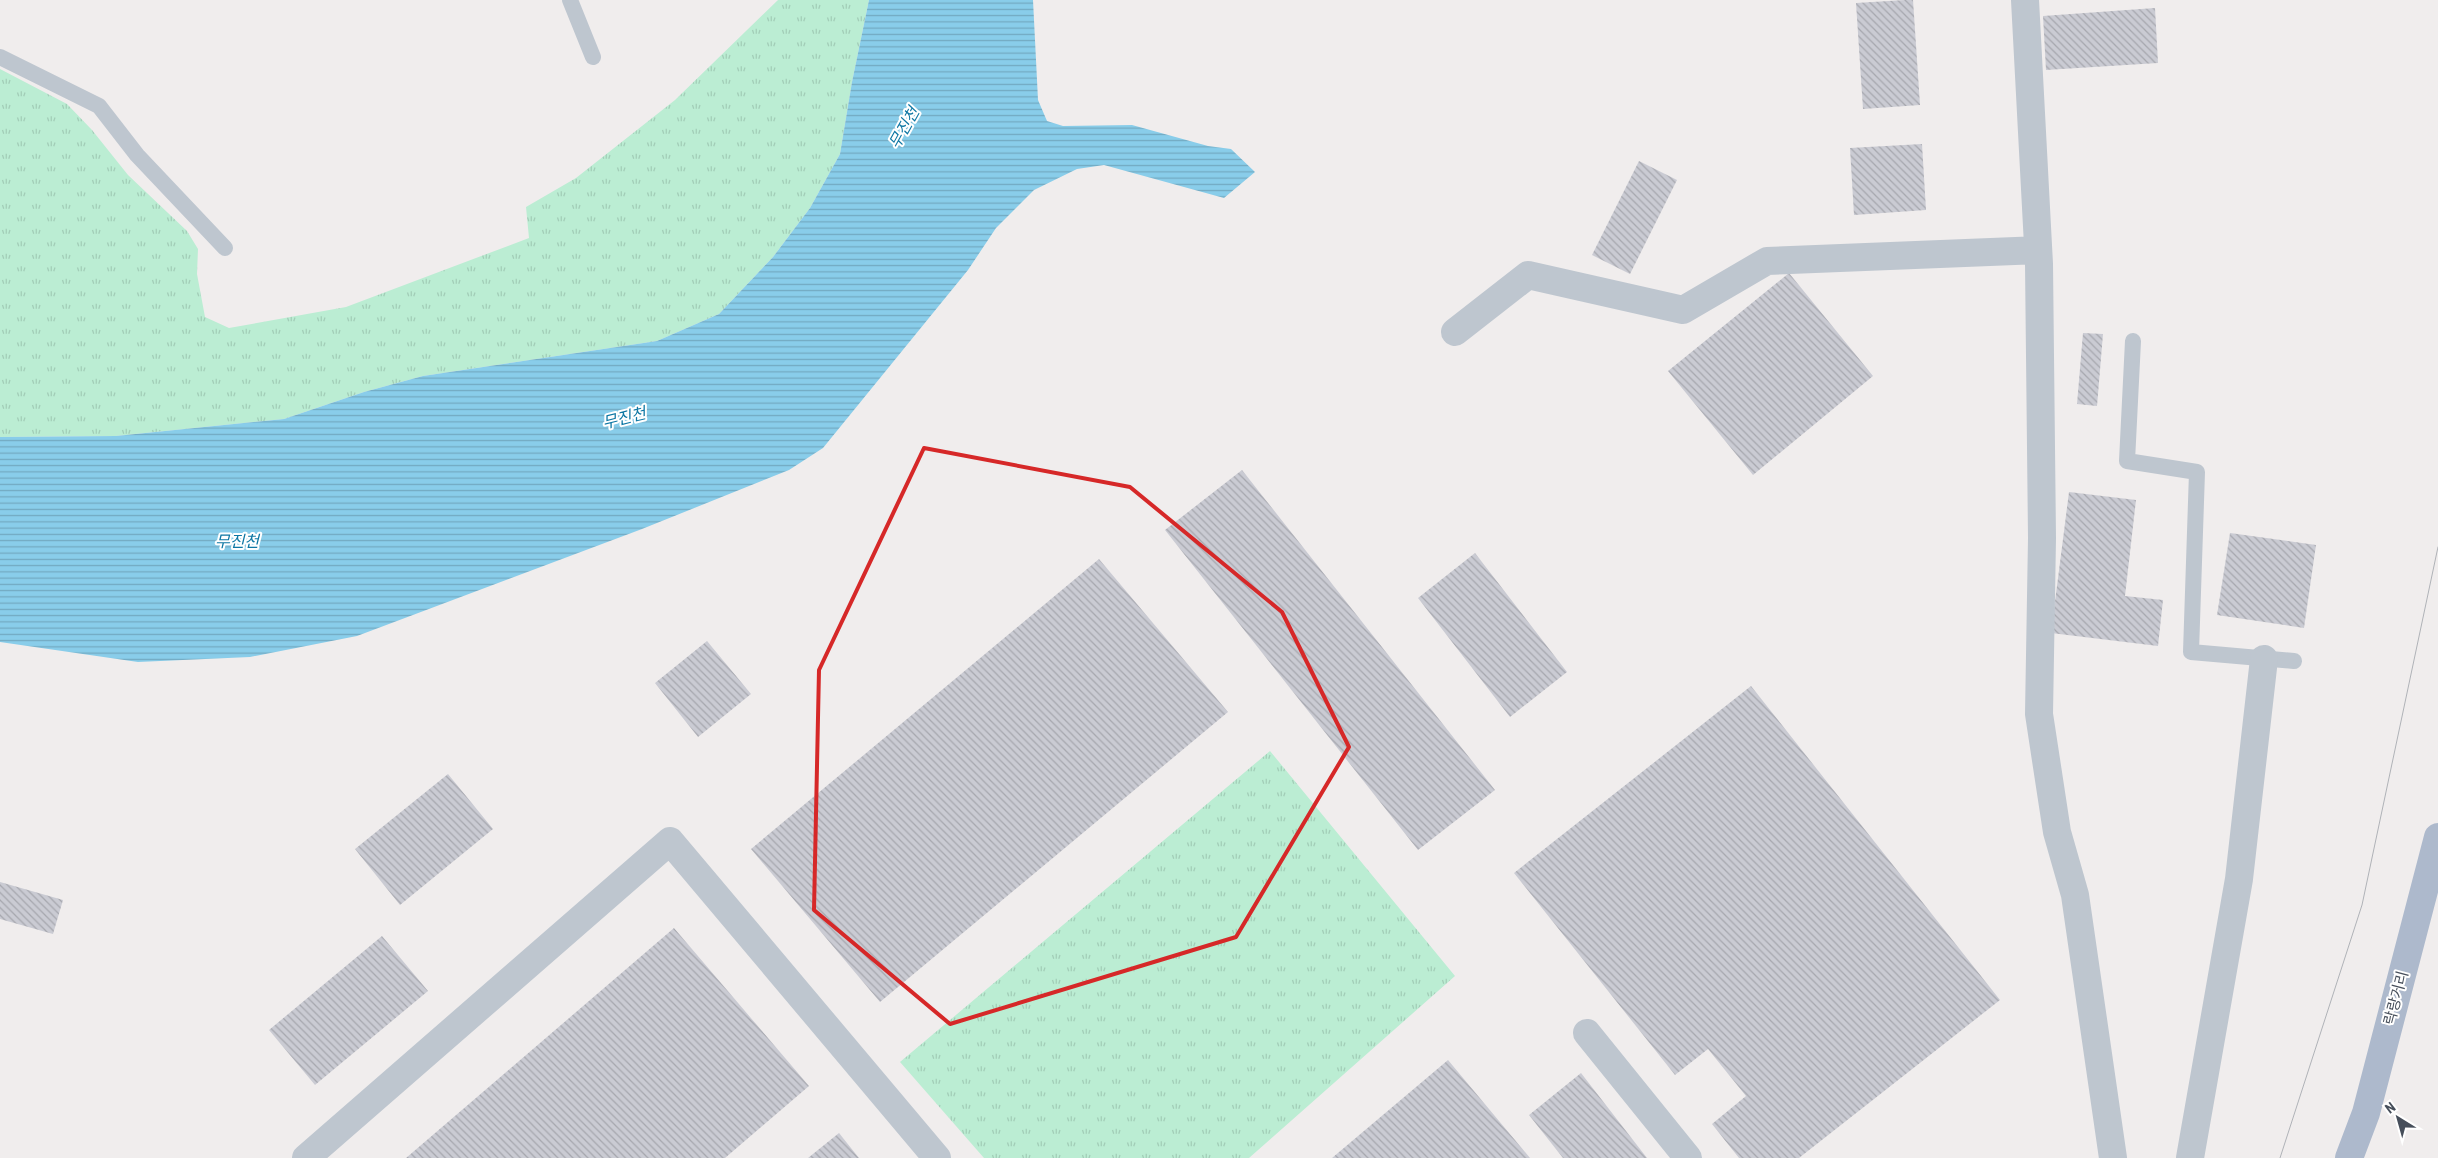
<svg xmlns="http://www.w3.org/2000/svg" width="2438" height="1158" viewBox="0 0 2438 1158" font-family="'Roboto Condensed','Noto Sans KR',sans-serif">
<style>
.grass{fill:url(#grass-tufts)}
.water{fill:url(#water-rules)}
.building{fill:url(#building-back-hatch)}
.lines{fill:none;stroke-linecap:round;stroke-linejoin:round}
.service{stroke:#bec6cf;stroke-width:16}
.minor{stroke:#bec6cf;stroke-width:28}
.primary{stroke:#adb9cc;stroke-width:28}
.tram{stroke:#afb2b7;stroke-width:1}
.marked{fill:none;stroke:#d62828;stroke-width:4;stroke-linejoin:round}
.labels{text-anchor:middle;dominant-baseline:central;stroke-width:4;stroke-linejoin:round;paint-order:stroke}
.street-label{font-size:15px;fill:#464e5a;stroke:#fff}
.water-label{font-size:16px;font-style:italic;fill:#0e77a4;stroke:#fff}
</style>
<defs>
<pattern id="grass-tufts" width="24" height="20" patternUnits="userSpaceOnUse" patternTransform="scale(1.25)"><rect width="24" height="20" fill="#bbedd3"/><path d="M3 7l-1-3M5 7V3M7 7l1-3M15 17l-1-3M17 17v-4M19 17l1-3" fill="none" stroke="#a2cdb7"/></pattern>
<pattern id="water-rules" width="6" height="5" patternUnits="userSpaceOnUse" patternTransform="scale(1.25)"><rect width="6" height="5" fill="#89cdea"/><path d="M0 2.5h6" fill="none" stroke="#72a9c1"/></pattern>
<pattern id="building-back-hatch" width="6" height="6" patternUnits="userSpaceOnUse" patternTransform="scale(1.25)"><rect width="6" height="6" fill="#cacbd3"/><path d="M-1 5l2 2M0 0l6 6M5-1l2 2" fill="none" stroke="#a6a7ae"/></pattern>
</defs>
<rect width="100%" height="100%" fill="#f0eded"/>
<path class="grass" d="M778,0h91l-17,82 -12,72 -30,54 -37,49 -54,57 -62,27 -234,35 -59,16 -80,27 -168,17 -116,1v-368l67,35 25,26 36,45 59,56 11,18 -1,25 8,43 24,11 117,-21 183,-69 -3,-31 50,-29 99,-78z
M1270,751l185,225 -206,182h-265l-84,-96z"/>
<path class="water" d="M869,0h164l5,100 9,21 16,5 69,-1 76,21 23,3 24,23 -31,26 -120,-33 -27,4 -43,21 -38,38 -28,42 -145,178 -34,22 -147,59 -285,107 -107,21 -112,5 -138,-20v-205l116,-1 168,-17 80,-27 59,-16 234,-35 62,-27 54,-57 37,-49 30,-54 12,-72z"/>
<path class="building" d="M1905,0h8l7,105 -57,4 -7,-106z
M2155,8l3,55 -112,7 -3,-54z
M1922,144l4,66 -72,5 -4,-67z
M1639,161l38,19 -47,94 -38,-19z
M1789,273l84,103 -120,99 -85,-104z
M2083,333l20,1 -6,72 -20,-2z
M1242,470l253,320 -77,60 -253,-320z
M2069,492l67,8 -11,96 38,4 -5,46 -107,-13z
M2230,533l86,12 -12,83 -87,-13z
M1475,553l92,119 -57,45 -92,-119z
M1099,559l129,153 -348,290 -129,-153z
M707,641l44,53 -53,43 -43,-54z
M1751,686l249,314 -201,158h-60l-27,-34 34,-28 -38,-47 -33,26 -161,-202z
M448,774l45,55 -93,76 -45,-56z
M0,882l63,18 -10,34 -53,-15z
M674,928l135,158 -84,72h-319z
M382,936l46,55 -113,94 -46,-55z
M1448,1060l82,98h-198z
M1581,1073l66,85h-84l-34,-43z
M839,1133l20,25h-51z"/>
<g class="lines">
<path class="service" d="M570,0l23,57
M0,57l99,49 38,49 88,93
M2133,341l-6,120 70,11 -6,180 103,9"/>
<path class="minor" d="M2025,0l14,264 3,274 -3,176 18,118 18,63 38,263
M1455,332l73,-57 155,35 84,-49 271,-11
M1587,1033l101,125
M306,1158l364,-317 267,317
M2190,1158l49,-279 25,-220"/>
<path class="primary" d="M2349,1158l17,-45 72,-276"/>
<path class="tram" d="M2280,1158l82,-253 76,-358"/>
</g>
<path class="marked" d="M924,448l206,39 152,125 67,135 -113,190 -286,87 -136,-114 5,-240z"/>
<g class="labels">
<g class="street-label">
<text transform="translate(2396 998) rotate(-75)">락랑거리</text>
</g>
<g class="water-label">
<text transform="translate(904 128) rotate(-61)">무진천</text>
<text transform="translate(624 418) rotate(-14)">무진천</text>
<text x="237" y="541">무진천</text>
</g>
</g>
<g transform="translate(2398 1118) rotate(323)" stroke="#ffffff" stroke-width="4" paint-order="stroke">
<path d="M0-4L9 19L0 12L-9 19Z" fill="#464e5a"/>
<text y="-8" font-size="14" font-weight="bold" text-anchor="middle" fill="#464e5a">N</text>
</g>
</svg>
